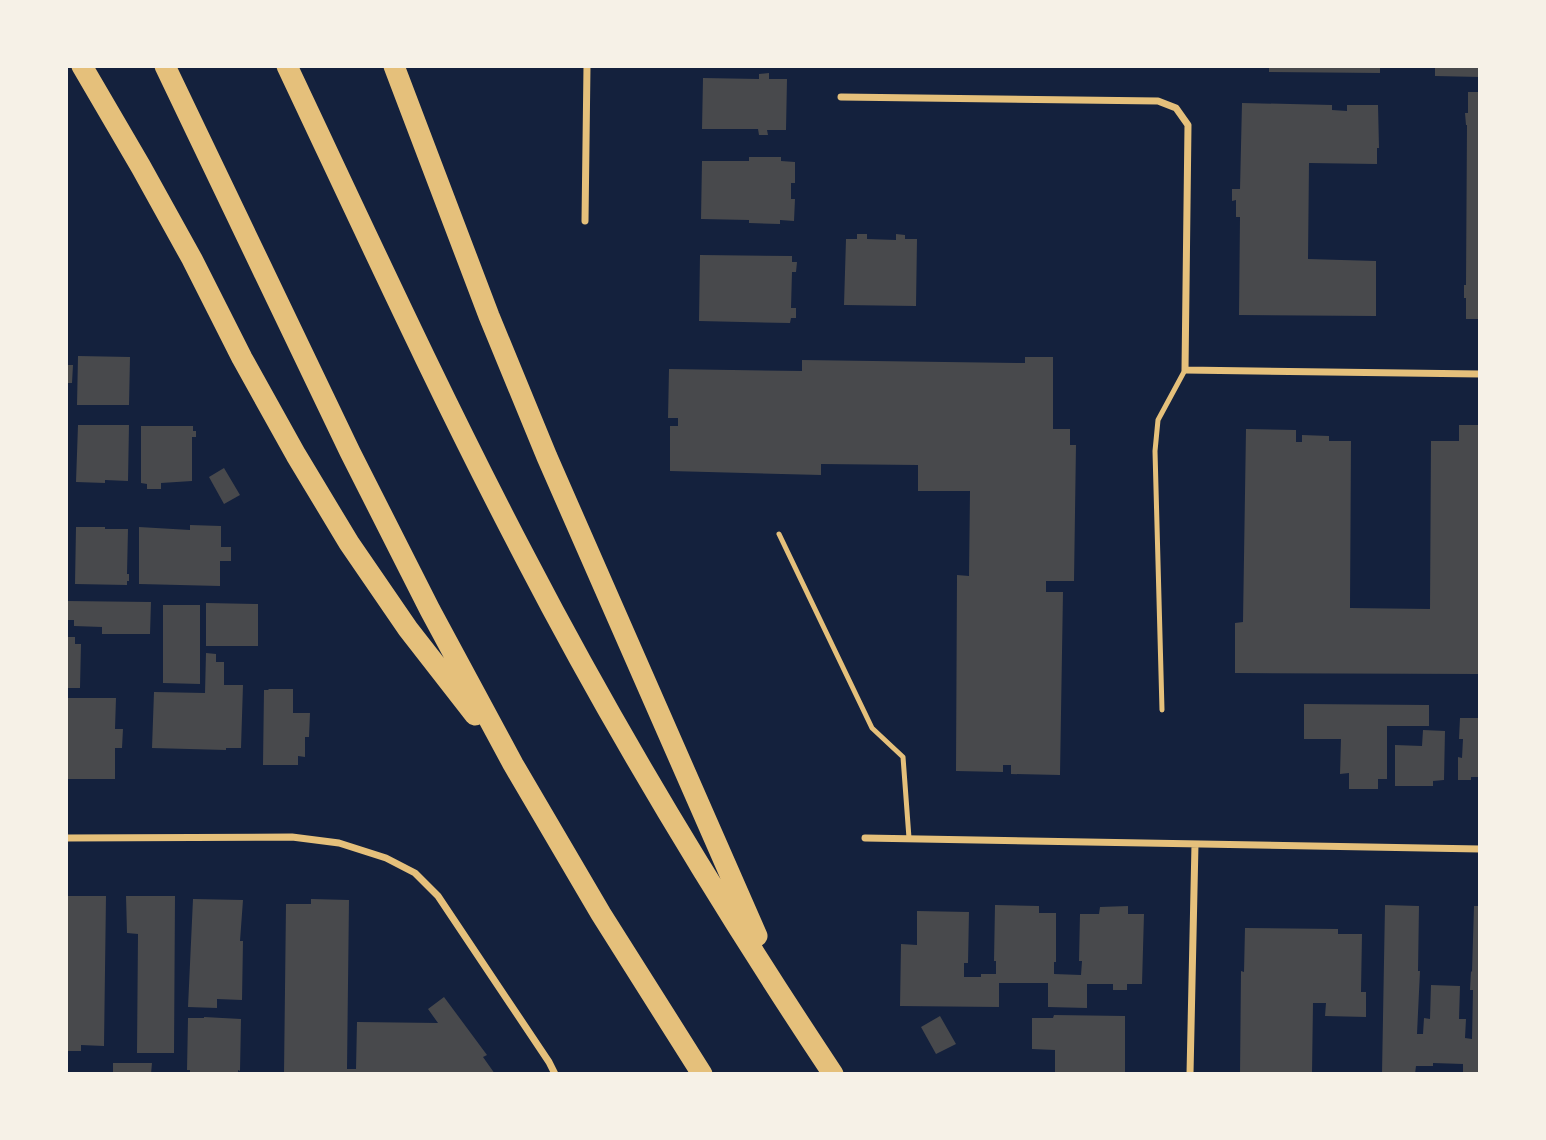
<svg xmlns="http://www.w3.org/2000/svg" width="1546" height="1140" viewBox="0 0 1546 1140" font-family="'Golos Text',sans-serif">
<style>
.building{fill:#48494c}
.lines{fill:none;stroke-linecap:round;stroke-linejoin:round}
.service{stroke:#e5c07b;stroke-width:5}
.minor{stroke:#e5c07b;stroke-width:7}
.motorway{stroke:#e5c07b;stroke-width:21}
</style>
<rect width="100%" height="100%" fill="#14213d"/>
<path class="building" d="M1269,66h111v7l-111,-1z
M1435,66h45v11l-45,-1z
M769,73v6h18l-1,51h-19l1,5h-9l-1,-6h-56l1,-51 56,1v-5z
M1468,92h12v227h-14v-21h-2v-13h2l1,-160h-1l-1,-12h3z
M1242,103l90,2v5l15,1v-6h31l1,43h-2v16l-68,-1 -1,96 68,2v55l-137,-1 1,-98h-4v-17l-4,1v-12h8z
M749,157h32v4l14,1v21h-4v16h4l-1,22 -14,-1v4l-31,-1v-3l-48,-1 1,-58h47z
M857,234h10v5l29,1v-6l9,1v4h12l-1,67 -72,-1 2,-66h11z
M700,255l92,1v6h5l-1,10h-4l-1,36h5v10h-5l-1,5 -91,-2z
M78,356l52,1 -1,48h-52z
M1025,357h28v72h17v16h6l-2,136h-28v11h17l-3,183 -49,-1v-9h-8v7l-47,-1 1,-196 12,1 1,-85h-52v-26l-97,-1v11l-151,-4v-45h8v-8h-10l1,-49 133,2v-11l223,3z
M66,365h7l-1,18h-6z
M78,425h51l-1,56 -23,-1v3l-29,-1z
M1459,425h21v249l-245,-1v-50l8,-1 3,-193 50,1v12h6v-7l27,1v5h22l-1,167 80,1 1,-168h28z
M141,426h52v5h3v6h-4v44l-31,2v6h-14v-5l-6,-1z
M224,468l16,27 -16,9 -15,-27z
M190,525l31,1v21h10v14h-11v25l-81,-2v-57l51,3z
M76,527h29v2h23l-1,45h2v7h-2v4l-52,-1z
M67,601l84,1 -1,32h-48v-7l-28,-1v-6h-6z
M206,603l52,1v42h-52z
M163,605h37v79l-37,-1z
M66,637h9v7h6l-1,44h-14z
M206,653l10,1v8h8v23h19l-2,63h-15v2l-74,-2 2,-56 51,1z
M268,689h25v24h17l-1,24h-4v20l-7,-1v9h-35l1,-75h5z
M66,698h50l-1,31h8l-1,19h-7v31h-49z
M1304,704l125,1v21h-42v53h-9v10h-29v-16l-9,1 1,-35h-37z
M1460,718h20v59h-9v3h-13v-23l4,1 1,-19h-4z
M1423,730l22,1 -1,49 -11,1v5h-38v-41l27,1z
M66,896h40l-2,150 -23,-1v6h-15z
M126,896h49l-1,157h-37l1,-119 -11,-1z
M193,899l50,1 -3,41h3l-1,59 -25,-1v9l-29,-1z
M311,899l38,1 -2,169h9l1,-47 81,1 -10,-14 16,-12 43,58 -4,2 12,17h-211l2,-170h25z
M995,905l44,1v7h17v49h-2v12l27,1 1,-14h-3l1,-47h19l1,-7 28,-1v8h16l-2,70h-15v6h-14v-6h-26v24l-39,-1v-24h-49v24l-99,-1 1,-62 16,1v-34l52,1 -1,51h-4v14h17v-3h15v-13h-2z
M1385,905l34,1 -1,65h2l-3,63h6l1,-16 6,1 1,-34 29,1 -1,33h7l-1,19 7,1 1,-49h-3l1,-19 1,1 2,-66h6v168h-17v-10l-30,-1v3h-17l-1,8h-33z
M1245,928l93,1v5h24l-1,58h5v25l-41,-1 1,-13h-13l-1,71h-72l1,-103 3,1z
M1054,1015l71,1v58h-70v-24l-23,-1v-31h21z
M940,1016l16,28 -20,10 -15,-27z
M204,1017l37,2 -1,52 -2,-1v4h-48v-4h-3l1,-52h16z
M113,1063h39l-1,11h-38z"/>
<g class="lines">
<path class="service" d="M779,534l93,194 31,29 6,81
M1162,710l-7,-259 3,-31 27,-50"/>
<path class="minor" d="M841,97l317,4 18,7 12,17 -3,245 295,4
M585,221l2,-155
M66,838l226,-1 47,6 47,15 29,15 23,23 111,166 6,12
M865,838l615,11
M1190,1074l5,-230"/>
<path class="motorway" d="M82,66l59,101 51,92 50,99 54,97 53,88 59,86 67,86
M165,66l185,386 80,158 83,154 88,150 101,160
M287,66c78,165 154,331 239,493 92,177 196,348 307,515
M394,66l95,250 58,141 210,479"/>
</g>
<rect width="1546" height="1140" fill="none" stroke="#f6f1e7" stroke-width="136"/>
</svg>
